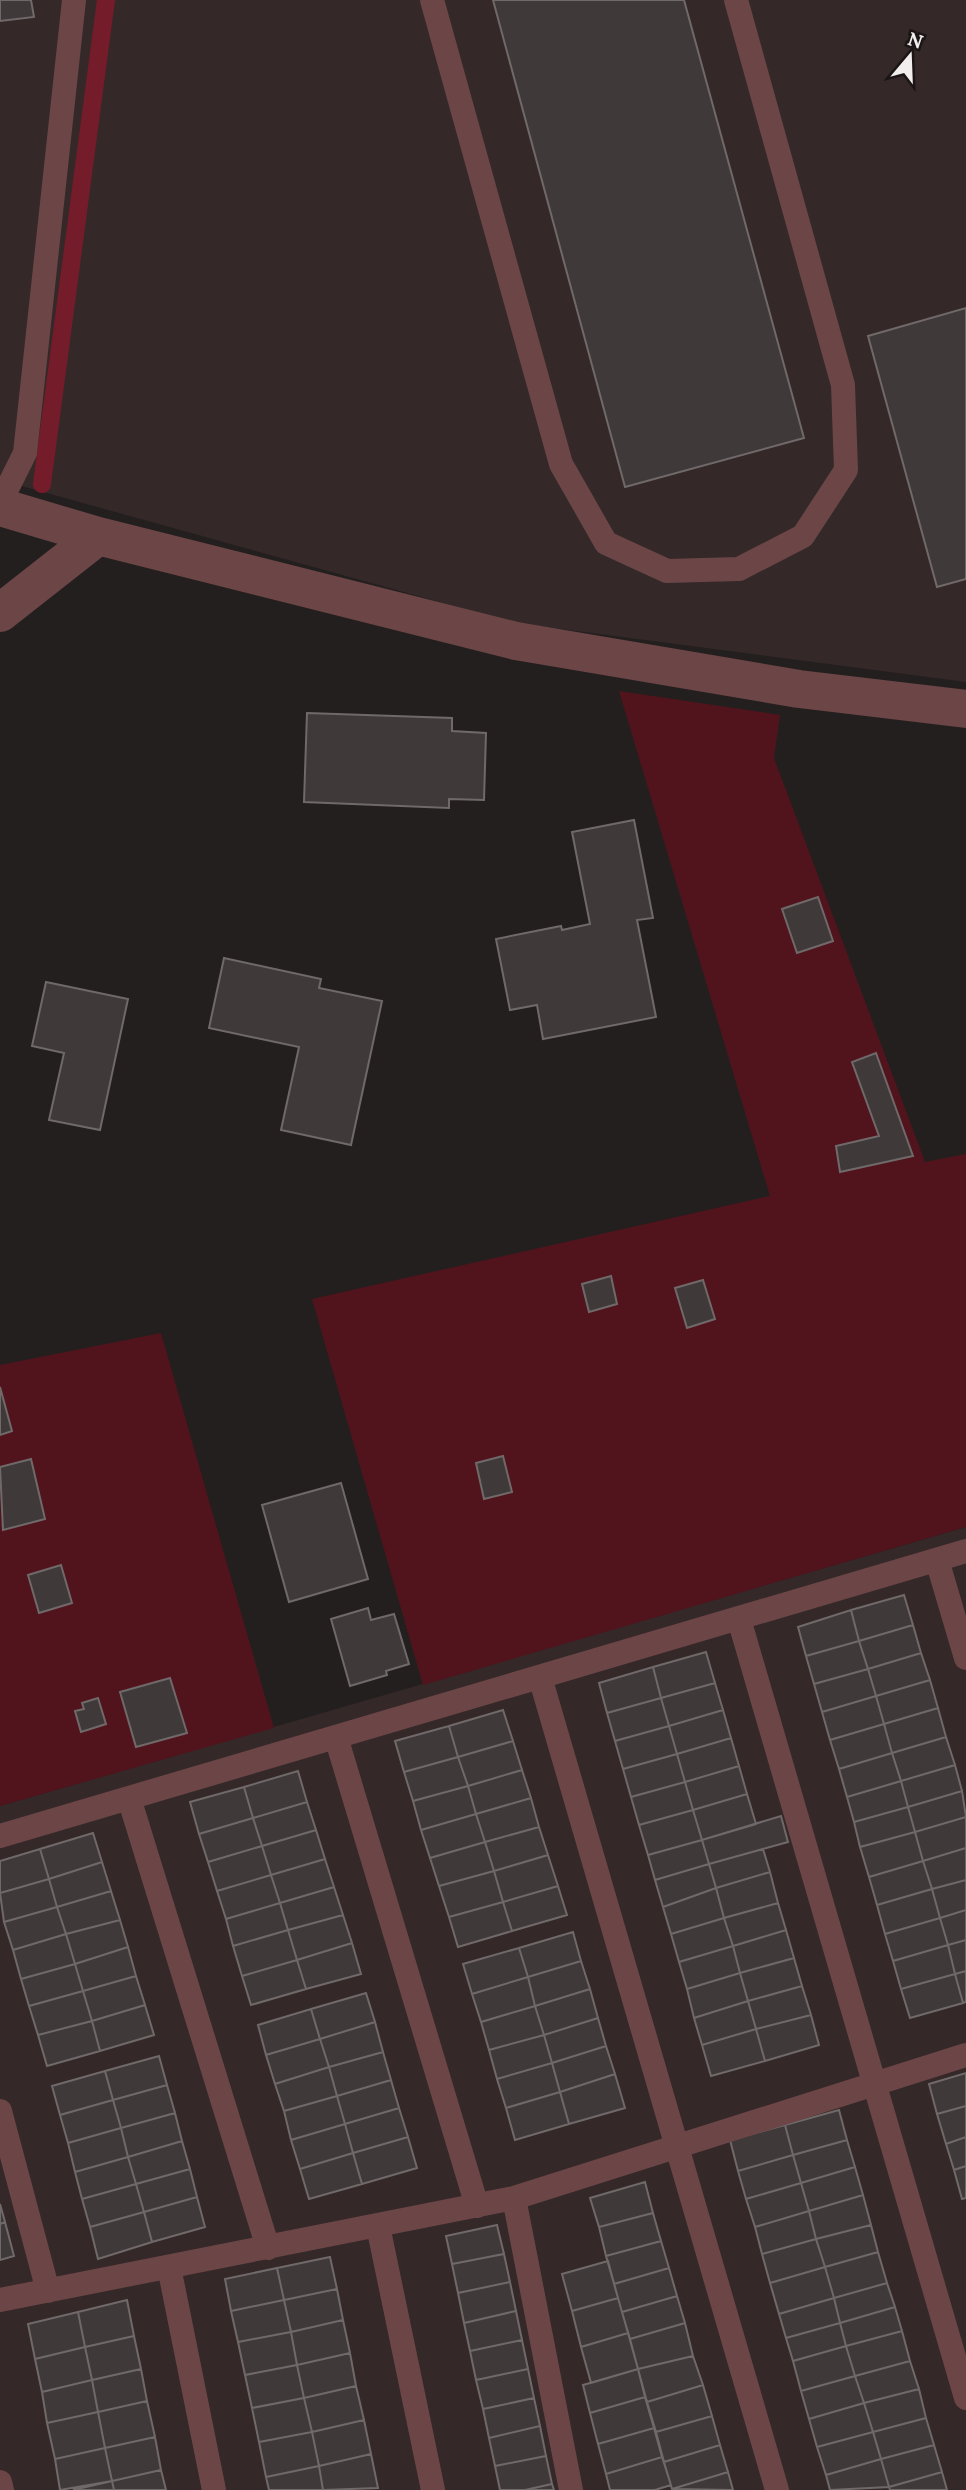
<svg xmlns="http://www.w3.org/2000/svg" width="966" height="2490" viewBox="0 0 966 2490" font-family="Lora,serif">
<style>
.built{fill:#342828}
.green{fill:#51141d}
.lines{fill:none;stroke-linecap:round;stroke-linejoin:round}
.stream{stroke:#751c2a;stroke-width:18}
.building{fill:#403939;stroke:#706969;stroke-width:2}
.lane{stroke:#6c4547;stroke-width:24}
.street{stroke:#6c4547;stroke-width:38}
</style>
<rect width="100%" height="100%" fill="#241f1f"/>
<path class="built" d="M0,0h966v682l-451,-59 -515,-143z
M966,1527v963h-966v-684z"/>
<path class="green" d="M619,691l161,24 -6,43 151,404 41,-8v373l-543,158 -111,-386 458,-103z
M161,1333l113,395 -274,78v-441z"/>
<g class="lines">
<path class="stream" d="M42,484l64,-484"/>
</g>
<path class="building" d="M0,0h31l3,17 -34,4z
M493,0h191l120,438 -179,49z
M966,308v271l-29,8 -69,-251z
M307,713l145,5v13l34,2 -2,67 -35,-1v9l-145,-6z
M634,820l19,98 -16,2 19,97 -113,22 -6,-34 -27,5 -14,-71 65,-13 1,4 28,-6 -18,-92z
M818,897l15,44 -36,12 -15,-44z
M224,958l97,21 -2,9 63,13 -31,144 -70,-15 18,-83 -90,-19z
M46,982l82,17 -28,131 -51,-10 15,-67 -32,-7z
M876,1053l37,103 -73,16 -4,-26 43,-10 -27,-74z
M611,1276l6,28 -28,8 -7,-28z
M703,1280l12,39 -28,9 -12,-40z
M0,1387l12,44 -12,4z
M503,1456l9,36 -28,7 -8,-36z
M31,1459l14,60 -42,11 -3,-63z
M341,1483l27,96 -79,23 -27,-97z
M61,1565l11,38 -33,10 -11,-38z
M904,1595l9,30 -54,16 -8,-31z
M368,1608l3,12 23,-6 15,50 -23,7 1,4 -37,11 -19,-67z
M851,1610l8,31 -53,15 -8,-29z
M913,1625l8,28 -53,16 -9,-28z
M859,1641l9,28 -54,15 -8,-28z
M706,1652l9,31 -54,15 -8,-31z
M921,1653l9,27 -54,16 -8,-27z
M653,1667l8,31 -54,15 -8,-30z
M868,1669l8,27 -54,16 -8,-28z
M170,1678l17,55 -51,14 -16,-55z
M930,1680l8,28 -54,16 -8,-28z
M715,1683l8,27 -54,16 -8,-28z
M876,1696l8,28 -54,16 -8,-28z
M98,1698l8,26 -25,8 -6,-21 9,-2 -2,-6z
M661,1698l8,28 -54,15 -8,-28z
M938,1708l8,29 -54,16 -8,-29z
M503,1710l10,31 -55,16 -9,-31z
M723,1710l8,28 -54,16 -8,-28z
M884,1724l8,29 -53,16 -9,-29z
M449,1726l9,31 -54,15 -9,-31z
M669,1726l8,28 -54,15 -8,-28z
M946,1737l9,28 -54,16 -9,-28z
M731,1738l8,28 -54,16 -8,-28z
M513,1741l9,29 -54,16 -10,-29z
M892,1753l9,28 -54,16 -8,-28z
M677,1754l8,28 -54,15 -8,-28z
M458,1757l10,29 -55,15 -9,-29z
M955,1765l7,26 -54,16 -7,-26z
M739,1766l8,28 -54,16 -8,-28z
M522,1770l9,28 -55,16 -8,-28z
M298,1771l9,31 -54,16 -9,-31z
M901,1781l7,26 -54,15 -7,-25z
M685,1782l8,28 -54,15 -8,-28z
M468,1786l8,28 -55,16 -8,-29z
M244,1787l9,31 -54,16 -9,-32z
M962,1791l4,26 -51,15 -7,-25z
M747,1794l9,30 -54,16 -9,-30z
M531,1798l8,29 -54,15 -9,-28z
M307,1802l9,28 -54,16 -9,-28z
M908,1807l7,25 -55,15 -6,-25z
M693,1810l9,30 -54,15 -9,-30z
M476,1814l9,28 -55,16 -9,-28z
M781,1816l7,26 -79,22 -7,-24z
M966,1817v31l-43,13 -8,-29z
M253,1818l9,28 -54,16 -9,-28z
M539,1827l9,28 -54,16 -9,-29z
M316,1830l9,29 -54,16 -9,-29z
M915,1832l8,29 -54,16 -9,-30z
M93,1833l9,29 -53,17 -9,-30z
M702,1840l7,24 -54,16 -7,-25z
M485,1842l9,29 -55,15 -9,-28z
M262,1846l9,29 -54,16 -9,-29z
M966,1848v32l-34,9 -9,-28z
M40,1849l9,30 -49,14v-32z
M763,1849l7,23 -54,16 -7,-24z
M548,1855l10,31 -55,16 -9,-31z
M325,1859l9,28 -54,16 -9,-28z
M923,1861l9,28 -55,16 -8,-28z
M102,1862l9,29 -54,16 -8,-28z
M709,1864l7,24 -53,19 -8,-27z
M494,1871l9,31 -54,15 -10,-31z
M770,1872l8,31 -54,15 -8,-30z
M271,1875l9,28 -54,16 -9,-28z
M49,1879l8,28 -53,15 -4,-29z
M966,1880v30l-26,8 -8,-29z
M558,1886l9,29 -55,16 -9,-29z
M334,1887l9,28 -55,15 -8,-27z
M716,1888l8,30 -53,16 -8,-27z
M932,1889l8,29 -55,16 -8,-29z
M111,1891l9,29 -54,14 -9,-27z
M503,1902l9,29 -54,16 -9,-30z
M280,1903l8,27 -55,16 -7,-27z
M778,1903l8,27 -53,16 -9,-28z
M57,1907l9,27 -53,16 -9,-28z
M966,1910v30l-18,5 -8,-27z
M343,1915l9,28 -55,17 -9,-30z
M724,1918l9,28 -54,16 -8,-28z
M940,1918l8,27 -55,16 -8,-27z
M120,1920l8,27 -53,17 -9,-30z
M288,1930l9,30 -55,16 -9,-30z
M786,1930l8,28 -54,15 -7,-27z
M573,1932l8,29 -53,16 -9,-29z
M66,1934l9,30 -54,15 -8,-29z
M966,1940v31l-11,3 -7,-29z
M352,1943l9,31 -55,15 -9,-29z
M948,1945l7,29 -54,15 -8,-28z
M733,1946l7,27 -53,16 -8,-27z
M128,1947l8,29 -53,15 -8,-27z
M519,1948l9,29 -56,17 -9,-30z
M794,1958l8,28 -54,15 -8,-28z
M297,1960l9,29 -55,16 -9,-29z
M581,1961l9,28 -55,17 -7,-29z
M75,1964l8,27 -54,15 -8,-27z
M966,1971v31l-3,1 -8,-29z
M740,1973l8,28 -54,17 -7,-29z
M955,1974l8,29 -53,15 -9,-29z
M136,1976l9,29 -53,16 -9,-30z
M528,1977l7,29 -54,16 -9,-28z
M802,1986l9,29 -55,14 -8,-28z
M590,1989l8,29 -54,17 -9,-29z
M83,1991l9,30 -54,14 -9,-29z
M366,1993l9,29 -55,17 -9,-30z
M748,2001l8,28 -54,16 -8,-27z
M145,2005l9,30 -54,16 -8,-30z
M535,2006l9,29 -55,15 -8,-28z
M311,2009l9,30 -54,16 -8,-30z
M811,2015l8,30 -54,16 -9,-32z
M598,2018l8,28 -54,17 -8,-28z
M92,2021l8,30 -53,15 -9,-31z
M375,2022l8,30 -54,15 -9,-28z
M756,2029l9,32 -54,15 -9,-31z
M544,2035l8,28 -55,16 -8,-29z
M320,2039l9,28 -54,17 -9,-29z
M606,2046l9,28 -55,18 -8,-29z
M383,2052l8,28 -54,16 -8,-29z
M159,2056l8,29 -54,15 -8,-29z
M552,2063l8,29 -54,16 -9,-29z
M329,2067l8,29 -53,15 -9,-27z
M105,2071l8,29 -53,15 -8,-29z
M966,2073v33l-29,8 -8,-30z
M615,2074l10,34 -56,16 -9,-32z
M391,2080l8,28 -54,16 -8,-28z
M167,2085l8,28 -54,15 -8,-28z
M560,2092l9,32 -54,16 -9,-32z
M337,2096l8,28 -54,16 -7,-29z
M113,2100l8,28 -53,15 -8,-28z
M966,2106v31l-20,7 -9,-30z
M399,2108l9,29 -55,16 -8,-29z
M839,2110l8,30 -54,15 -8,-30z
M175,2113l7,28 -54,16 -7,-29z
M345,2124l8,29 -53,16 -9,-29z
M785,2125l8,30 -55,16 -8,-31z
M121,2128l7,29 -53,15 -7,-29z
M408,2137l9,31 -55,16 -9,-31z
M966,2137v29l-12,4 -8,-26z
M847,2140l8,27 -54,16 -8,-28z
M182,2141l8,28 -54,15 -8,-27z
M353,2153l9,31 -53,15 -9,-30z
M793,2155l8,28 -55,16 -8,-28z
M128,2157l8,27 -54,15 -7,-27z
M966,2166v32l-4,1 -8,-29z
M855,2167l8,28 -54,16 -8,-28z
M190,2169l7,28 -53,15 -8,-28z
M645,2182l8,31 -54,14 -9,-29z
M801,2183l8,28 -54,16 -9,-28z
M136,2184l8,28 -54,15 -8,-28z
M863,2195l8,30 -55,14 -7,-28z
M197,2197l8,30 -53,15 -8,-30z
M0,2204l5,18 -5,2z
M809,2211l7,28 -54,15 -7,-27z
M144,2212l8,30 -54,17 -8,-32z
M653,2213l8,28 -55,15 -7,-29z
M5,2222l9,34 -14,4v-36z
M497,2225l7,29 -52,10 -6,-28z
M871,2225l7,27 -53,15 -9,-28z
M816,2239l9,28 -55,16 -8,-29z
M661,2241l8,27 -55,16 -8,-28z
M878,2252l9,31 -53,15 -9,-31z
M504,2254l6,28 -52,11 -6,-29z
M330,2257l7,32 -53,11 -7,-32z
M608,2261l10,37 -46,13 -10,-37z
M825,2267l9,31 -55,16 -9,-31z
M277,2268l7,32 -53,11 -6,-32z
M669,2268l8,28 -55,16 -8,-28z
M510,2282l6,29 -52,12 -6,-30z
M887,2283l8,24 -55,16 -6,-25z
M337,2289l6,31 -52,12 -7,-32z
M677,2296l8,27 -55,16 -8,-27z
M618,2298l10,35 -47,14 -9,-36z
M834,2298l6,25 -54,15 -7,-24z
M127,2300l7,36 -49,11 -7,-35z
M284,2300l7,32 -53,10 -7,-31z
M895,2307l7,24 -56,15 -6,-23z
M516,2311l6,29 -52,11 -6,-28z
M78,2312l7,35 -50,12 -7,-35z
M343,2320l7,33 -53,12 -6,-33z
M685,2323l8,33 -55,13 -8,-30z
M840,2323l6,23 -53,15 -7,-23z
M902,2331l8,30 -55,15 -9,-30z
M291,2332l6,33 -52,10 -7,-33z
M628,2333l10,36 -47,14 -10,-36z
M134,2336l7,33 -49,11 -7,-33z
M522,2340l6,29 -52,11 -6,-29z
M846,2346l9,30 -54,15 -8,-30z
M85,2347l7,33 -50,12 -7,-33z
M350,2353l6,33 -52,12 -7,-33z
M693,2356l10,29 -56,17 -9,-33z
M910,2361l9,28 -55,14 -9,-27z
M297,2365l7,33 -52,10 -7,-33z
M141,2369l6,32 -49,11 -6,-32z
M528,2369l6,29 -51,11 -7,-29z
M638,2369l7,28 -55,16 -7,-28z
M855,2376l9,27 -55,16 -8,-28z
M92,2380l6,32 -51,11 -5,-31z
M703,2385l9,31 -56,16 -9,-30z
M356,2386l8,34 -52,12 -8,-34z
M919,2389l7,29 -53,14 -9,-29z
M645,2397l9,31 -56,16 -8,-31z
M304,2398l8,34 -53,10 -7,-34z
M534,2398l6,28 -51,12 -6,-29z
M147,2401l8,36 -50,11 -7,-36z
M864,2403l9,29 -56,15 -8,-28z
M98,2412l7,36 -50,11 -8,-36z
M712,2416l8,29 -56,17 -8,-30z
M926,2418l8,27 -53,14 -8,-27z
M364,2420l7,34 -52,12 -7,-34z
M540,2426l6,30 -51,10 -6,-28z
M654,2428l8,29 -56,17 -8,-30z
M312,2432l7,34 -53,11 -7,-35z
M873,2432l8,27 -55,16 -9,-28z
M155,2437l6,33 -49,11 -7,-33z
M720,2445l8,27 -56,17 -8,-27z
M934,2445l8,27 -53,15 -8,-28z
M105,2448l7,33 -52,9 -5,-31z
M371,2454l7,34 -55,2 -4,-24z
M546,2456l6,28 -27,6h-25l-5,-24z
M662,2457l9,28 -16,5h-45l-4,-16z
M881,2459l8,28 -59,3 -4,-15z
M319,2466l4,24h-54l-3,-13z
M161,2470l5,20h-52l-2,-9z
M728,2472l5,18 -61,-1z
M942,2472l5,18h-57l-1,-3z
M112,2481l2,9h-41z
M552,2484l2,6h-29z"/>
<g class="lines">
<path class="lane" d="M432,0l129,464 45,79 61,28 72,-2 64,-33 43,-66 -3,-85 -107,-385
M0,503l25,-50 49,-453
M937,1560l29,98
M739,1619l227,779
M540,1677l237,813
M336,1737l141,469
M129,1798l139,450
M0,1836l966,-285
M0,2111l48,180
M514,2198l57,292
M378,2226l55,264
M169,2267l45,223
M0,2300l514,-102 452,-143
M0,2482l2,8"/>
<path class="street" d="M0,507l98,29
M0,613l98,-77 418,105 283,48 167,20"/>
</g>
<g transform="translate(910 56) rotate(19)" stroke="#1b1516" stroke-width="5" paint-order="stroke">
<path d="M0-5L12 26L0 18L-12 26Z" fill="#f2eeee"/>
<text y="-10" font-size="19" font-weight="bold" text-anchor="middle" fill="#f2eeee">N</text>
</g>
</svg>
